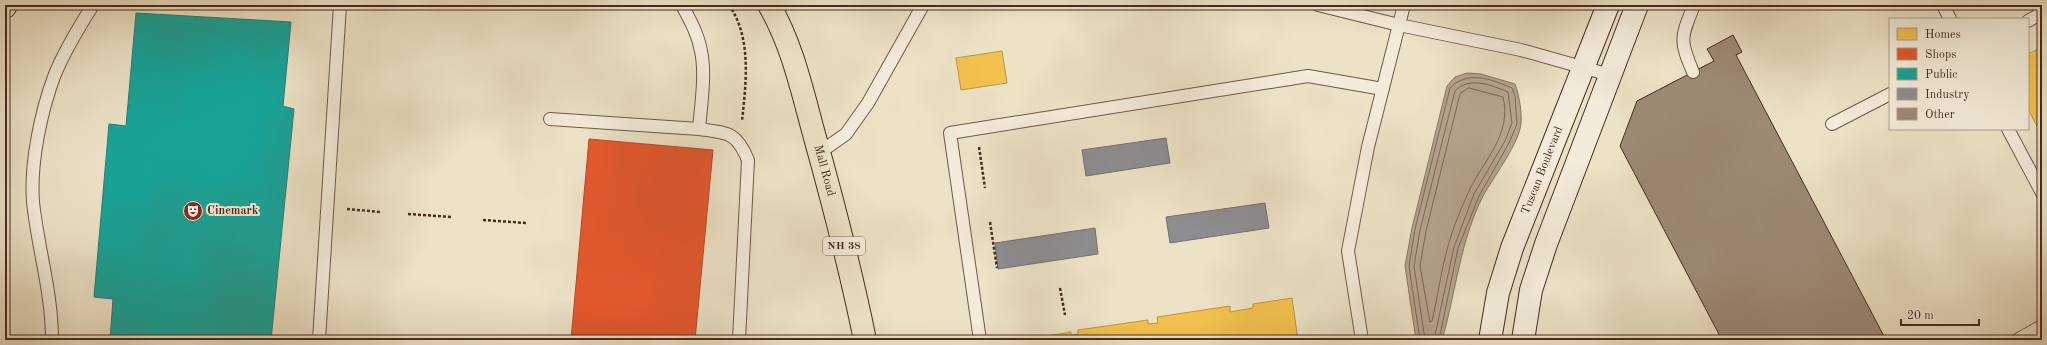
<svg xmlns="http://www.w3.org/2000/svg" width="2047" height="345" viewBox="0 0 2047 345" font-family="'Old Standard TT',serif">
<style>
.water{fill:#b4a38d;stroke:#887361}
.homes{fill:#f2c14e;stroke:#be9440}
.shops{fill:#e4572e;stroke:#b54a29}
.public{fill:#17a398;stroke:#257f73}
.industry{fill:#8d8d92;stroke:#786f6f}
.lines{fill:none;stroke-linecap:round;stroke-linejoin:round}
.shore{stroke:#7d6656;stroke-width:1}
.building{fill:#9c8a75;stroke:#462a1e}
.service-casing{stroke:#705848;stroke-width:14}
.secondary-casing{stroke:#462a1e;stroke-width:24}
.primary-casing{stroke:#462a1e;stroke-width:24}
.path{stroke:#462a1e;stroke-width:2.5;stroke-dasharray:3 2;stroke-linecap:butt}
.service{stroke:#f3ecda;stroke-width:12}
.secondary{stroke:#f3ecda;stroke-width:22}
.primary{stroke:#ece2c6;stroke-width:22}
.labels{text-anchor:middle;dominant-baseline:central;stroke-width:4;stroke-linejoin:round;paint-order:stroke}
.shield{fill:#f3ecda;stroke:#7a6456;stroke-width:1}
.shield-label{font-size:11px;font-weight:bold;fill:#462a1e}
.street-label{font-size:12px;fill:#462a1e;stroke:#f3ecda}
.poi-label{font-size:12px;font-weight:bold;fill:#462a1e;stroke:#f3ecda;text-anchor:start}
</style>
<rect width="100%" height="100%" fill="#ece2c6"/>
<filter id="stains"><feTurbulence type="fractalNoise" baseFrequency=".005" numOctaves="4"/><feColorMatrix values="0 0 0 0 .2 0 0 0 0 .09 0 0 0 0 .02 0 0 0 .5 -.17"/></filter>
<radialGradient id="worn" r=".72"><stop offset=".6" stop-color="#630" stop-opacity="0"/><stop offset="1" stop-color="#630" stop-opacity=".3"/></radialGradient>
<path class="water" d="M1467,73l14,1 34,10c4,11 7,27 6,39 -1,19 -28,55 -38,73 -23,45 -27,96 -41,144h-26l-11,-74 7,-38 35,-142 8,-9z"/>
<path class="homes" d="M2042,47v89l-14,-27v-55z
M1002,51l5,32 -46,7 -5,-32z
M1292,298l6,42 -269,-1 42,-7v3l7,-1v-4l70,-10v4l10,-1 -1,-6 73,-11v6l23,-4v-4z"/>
<path class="shops" d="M589,139l124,11 -18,190h-124z"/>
<path class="public" d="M136,13l155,9 -8,84 11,3 -23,231h-161l3,-41 -19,-2 15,-173 17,2z"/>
<path class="industry" d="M1166,138l4,25 -84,13 -4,-26z
M1265,203l4,25 -99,15 -4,-26z
M1095,228l3,26 -100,15 -3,-26z"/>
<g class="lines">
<path class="shore" d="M1469,88l34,9c9,38 -19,62 -34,94 -8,17 -16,37 -21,55 -7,24 -10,50 -16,75l-2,1 -10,-56 6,-35 34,-137z
M1420,340l-11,-74 6,-37 35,-141c17,-18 41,-9 62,0l3,8 2,28 -8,19 -30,53 -21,52 -19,92
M1425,340l-11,-74 6,-36 35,-139c14,-15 36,-6 53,1l4,31 -7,18 -31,53 -20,53 -20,93"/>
</g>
<path class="building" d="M1733,35l9,17 -6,3 150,285h-164l-102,-194 17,-45 77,-40 -7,-12z"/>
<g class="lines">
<defs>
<path id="service" d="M682,5c8,15 16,29 19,46 5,23 0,54 -2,78 28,4 37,2 49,31l-9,180
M1318,5l81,20 122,25 89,25
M1943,5l7,14
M2028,21l14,-8
M1693,72c-14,-33 -12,-34 1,-67
M550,119l149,10
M1832,124l58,-30
M2008,129l34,64
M819,153l27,-19 22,-31 55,-98
M52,340c0,-48 -14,-91 -19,-138 -3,-39 8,-91 22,-128 10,-24 24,-47 38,-69
M319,340l21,-335
M980,340l-30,-207 358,-57 75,13
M1362,340l-14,-89 20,-104 36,-142
M2017,340l25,-14"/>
<g id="secondary">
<path id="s1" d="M1490,340l8,-47 14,-45 96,-243"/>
<path d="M1523,340l8,-50 15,-46 91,-239"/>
</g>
<g id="primary">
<path id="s2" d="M769,5c23,39 33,85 45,129 19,68 37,137 51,206"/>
<path d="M5,7l1,-2"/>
</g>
</defs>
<use href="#service" class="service-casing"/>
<use href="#secondary" class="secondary-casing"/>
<use href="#primary" class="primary-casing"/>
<path class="path" d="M729,5c23,33 17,78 13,116
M804,10l1,-5
M979,147l6,41
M347,209l33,3
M408,214l44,3
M483,220l43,3
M990,222l7,46
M1060,288l5,27"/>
<use href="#service" class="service"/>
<use href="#secondary" class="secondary"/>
<use href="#primary" class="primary"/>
</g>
<defs>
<symbol id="theatre-disc" viewBox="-11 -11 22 22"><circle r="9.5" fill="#8f2418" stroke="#f3ecda"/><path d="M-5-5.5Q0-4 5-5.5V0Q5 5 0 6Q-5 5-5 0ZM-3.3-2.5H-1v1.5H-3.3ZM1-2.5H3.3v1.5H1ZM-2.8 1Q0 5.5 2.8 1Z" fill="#fff"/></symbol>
</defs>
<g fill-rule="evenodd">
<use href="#theatre-disc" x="182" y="200" width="22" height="22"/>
</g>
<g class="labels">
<rect class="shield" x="823" y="237" width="42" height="18" rx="3"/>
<g class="shield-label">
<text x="844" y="246">NH 38</text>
</g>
<g class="street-label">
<text stroke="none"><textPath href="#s2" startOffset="175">Mall Road</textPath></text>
<text stroke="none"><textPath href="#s1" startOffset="178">Tuscan Boulevard</textPath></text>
</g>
<g class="poi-label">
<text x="207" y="211">Cinemark</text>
</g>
</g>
<rect width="2047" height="345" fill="none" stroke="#ece2c6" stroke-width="20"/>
<rect x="6" y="6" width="2035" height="333" fill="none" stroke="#462a1e" stroke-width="2"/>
<rect x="10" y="10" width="2027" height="325" fill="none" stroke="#462a1e"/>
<rect x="1889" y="18" width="140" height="112" fill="#f3ecda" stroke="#ae9e8f"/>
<rect x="1897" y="28" width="20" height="12" fill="#f2c14e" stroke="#ae9e8f"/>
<text x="1925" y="38" font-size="12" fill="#462a1e">Homes</text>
<rect x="1897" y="48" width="20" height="12" fill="#e4572e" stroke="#ae9e8f"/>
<text x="1925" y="58" font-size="12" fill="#462a1e">Shops</text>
<rect x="1897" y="68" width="20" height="12" fill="#17a398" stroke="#ae9e8f"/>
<text x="1925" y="78" font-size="12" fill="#462a1e">Public</text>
<rect x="1897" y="88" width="20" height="12" fill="#8d8d92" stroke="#ae9e8f"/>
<text x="1925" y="98" font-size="12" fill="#462a1e">Industry</text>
<rect x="1897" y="108" width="20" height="12" fill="#9c8a75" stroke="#ae9e8f"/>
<text x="1925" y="118" font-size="12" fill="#462a1e">Other</text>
<path d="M1901 319v6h78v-6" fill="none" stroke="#462a1e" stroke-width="2"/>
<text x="1907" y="319" font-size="12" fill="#462a1e" stroke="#f3ecda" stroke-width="3" paint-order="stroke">20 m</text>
<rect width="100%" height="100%" filter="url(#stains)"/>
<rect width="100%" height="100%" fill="url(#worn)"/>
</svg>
